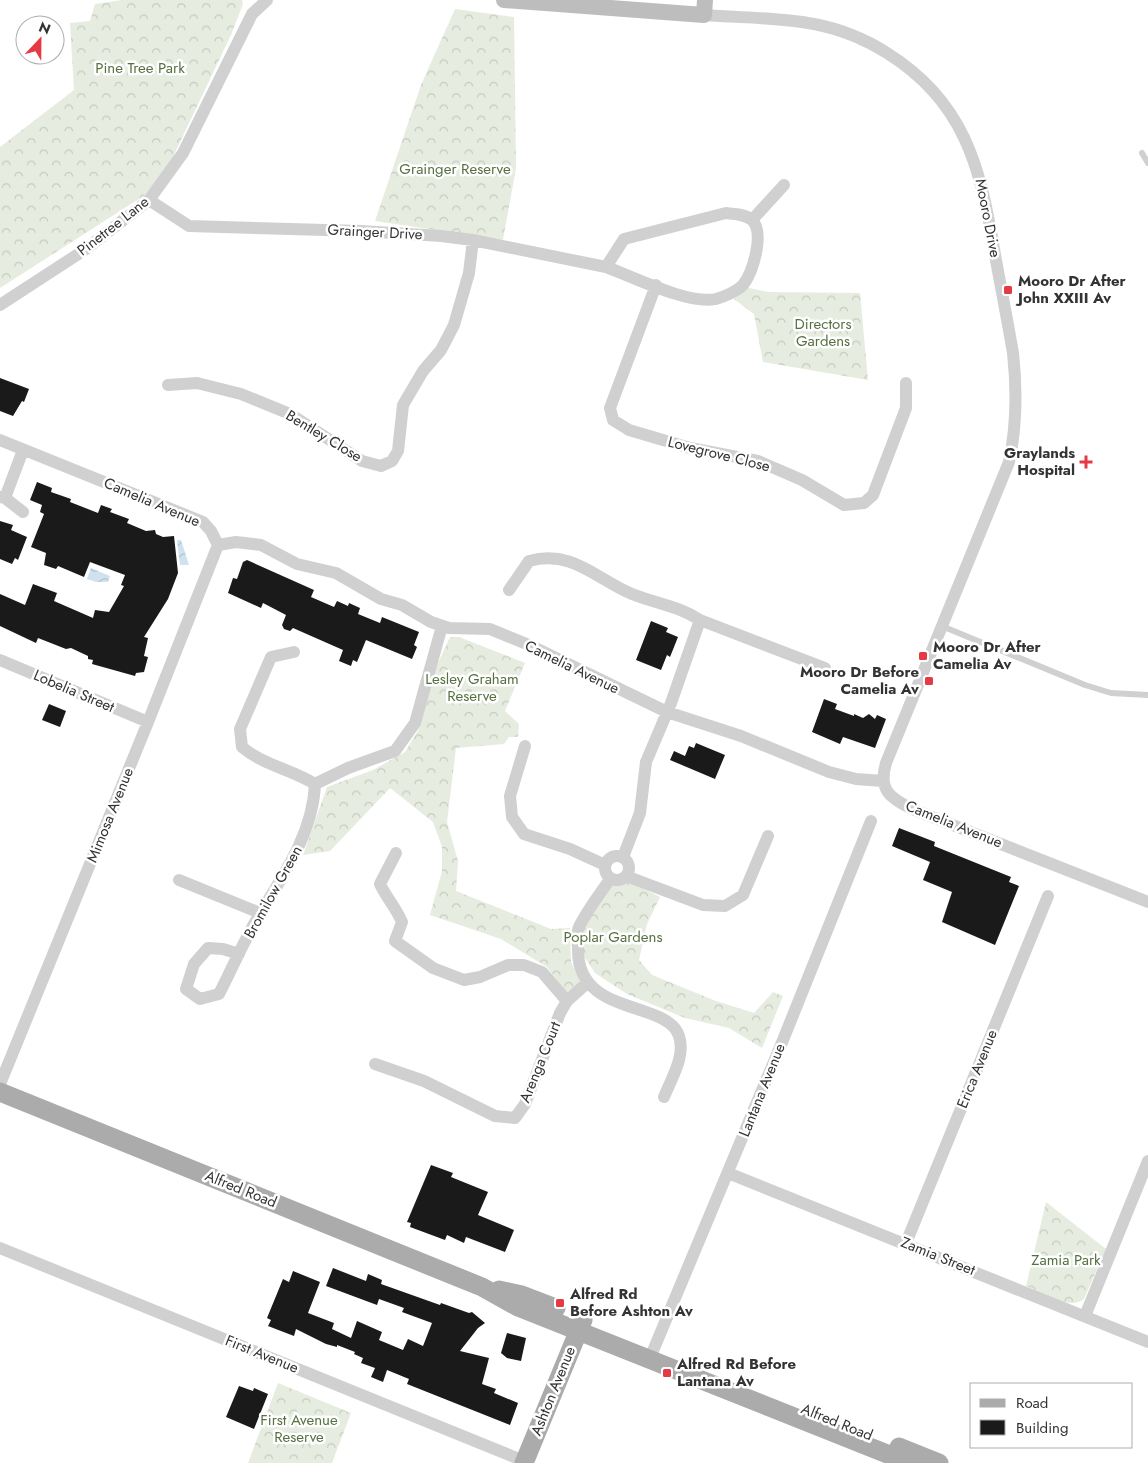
<svg xmlns="http://www.w3.org/2000/svg" width="1148" height="1463" viewBox="0 0 1148 1463" font-family="Jost,sans-serif">
<style>
.forest{fill:url(#forest-crowns)}
.water{fill:url(#water-waves)}
.building{fill:#1a1a1a}
.lines{fill:none;stroke-linecap:round;stroke-linejoin:round}
.lane{stroke:#d0d0d0;stroke-width:6}
.street{stroke:#d0d0d0;stroke-width:12}
.secondary{stroke:#bdbdbd;stroke-width:16}
.primary{stroke:#ababab;stroke-width:19}
.poi-dot{fill:#e63946;stroke:#fff;stroke-width:2}
.labels{text-anchor:middle;dominant-baseline:central;stroke-width:5;stroke-linejoin:round;paint-order:stroke}
.park-label{font-size:15px;fill:#56703f;stroke:#fff}
.street-label{font-size:15px;fill:#333;stroke:#fff}
.poi-label{font-size:15px;font-weight:bold;fill:#333;stroke:#fff;text-anchor:start}
</style>
<defs>
<pattern id="forest-crowns" width="20" height="18" patternUnits="userSpaceOnUse" patternTransform="scale(1.25)"><rect width="20" height="18" fill="#e6ecdf"/><path d="M2 6a3 3 0 1 1 6 0M12 15a3 3 0 1 1 6 0" fill="none" stroke="#c6cbc0"/></pattern>
<pattern id="water-waves" width="16" height="10" patternUnits="userSpaceOnUse" patternTransform="scale(1.25)"><rect width="16" height="10" fill="#cfe2ee"/><path d="M0 5q4-4 8 0t8 0" fill="none" stroke="#b2c2cd"/></pattern>
</defs>
<rect width="100%" height="100%" fill="#fff"/>
<path class="forest" d="M122,0h120l1,4 -12,31 -72,151 -159,102v-141l74,-57 -4,-67 20,-2 5,-17z
M455,9l59,8 2,151 -13,72 -128,-19 46,-136z
M749,288l19,4 92,1 8,87 -105,-18 -9,-48 -20,-15z
M450,637h9l66,26 -20,48 14,13 -1,13h-9l-5,7 -48,4 -9,74 11,39 -2,30 95,38 19,-1 1,34 10,20 -14,11 -20,-26 -46,-28 -71,-24 12,-44v-24l-9,-25 -43,-34 -60,63 -27,4 24,-68 46,-17 32,-18 14,-23 18,-64z
M628,881l32,16 -13,27 -8,36 13,15 64,26 38,12 19,-21 10,4 -21,52 -33,-20 -44,-10 -58,-24 -32,-21 -12,-18 -1,-25 25,-46z
M1046,1202l60,47 -22,50c-16,12 -41,-6 -58,-13z
M278,1383l73,30 -19,50h-84z"/>
<path class="water" d="M177,540h4l8,25h-9z
M91,568l19,8 -2,6h-12l-9,-3z"/>
<path class="building" d="M0,378l29,11 -5,13 -2,-1 -9,15 -13,-5z
M37,482l15,6 -1,4 20,7 -1,3 28,11 3,-8 11,4 -2,3 19,7 -2,4 19,8 9,-1 1,4 7,3 11,-1 4,37 -10,26 -24,38 4,1 -4,18 4,1 -4,15 -8,1 -1,3 -43,-12 1,-4 -5,-1v-3l-17,-8 -5,1 -28,-11 -2,5 -36,-17v-32l25,11 8,-21 24,9 -3,8 39,17 2,-8 14,2 15,-26 -3,-1 4,-10 -35,-13 -6,15 -26,-11 -2,3 -12,-4 2,-12 -15,-6 13,-33 -4,-2 2,-7 -12,-5z
M0,521l13,4 -2,5 16,7 -9,23 -3,-2 -3,6 -12,-5z
M247,560l67,30 -3,7 23,10 3,-6 11,5 1,-3 11,5 -2,6 22,9 2,-6 37,15 -5,13 3,2 -5,12 -46,-19 -9,22 -4,-2 -2,6 -12,-5 4,-11 -50,-22 -3,3 -6,-2 -2,-4 4,-10 -23,-12 -2,5 -33,-15 5,-15 4,1 6,-17z
M651,621l17,7 -2,4 12,5 -8,20 -3,-2 -6,15 -25,-10z
M824,699l13,5 -2,5 19,7v-2l9,4 6,-4 6,5 2,-4 9,4 -11,29 -32,-11 -3,7 -28,-12z
M49,704l17,7 -6,16 -18,-7z
M696,743l29,12 -10,24 -45,-19 4,-9 11,5 4,-10 5,2z
M899,828l36,14 -1,4 77,31 -2,5 10,4 -24,59 -53,-23 10,-30 -29,-12 7,-18 -38,-16z
M431,1165l22,8 -2,4 37,15 -10,23 36,15 -9,22 -39,-15 -2,6 -17,-8 -2,5 -35,-13 1,-4 -4,-1z
M333,1268l33,13 2,-7 14,6 -1,4 59,21 1,-2 28,10 3,-1 13,11 -7,5 -18,23 29,7 -7,26 14,5 -2,4 24,10 -8,22 -103,-41 2,-5 -22,-9 -4,12 -12,-5 4,-9 -14,-5 2,-5 -9,-4 1,-2 -18,-7v2l-11,-3 -30,-15 -2,7 -26,-10 3,-6 -4,-2 16,-39 6,3 4,-11 27,11 -12,31 26,10 -2,6 19,9 6,-17 25,11 -3,8 24,10 5,-11 15,7 9,-23 -30,-11 2,-4 -25,-9 -2,6 -51,-19z
M507,1333l19,5 -5,23 -14,-3 -6,-5z
M239,1386l14,5 1,-3 14,6 -14,35 -28,-12z"/>
<g class="lines">
<path class="lane" d="M1142,153l6,10
M944,627l141,58 26,8 37,2"/>
<path class="street" d="M704,15c36,3 74,2 110,9 26,5 51,15 73,29 77,48 93,113 107,196 6,34 13,69 19,104 4,37 4,72 -4,109l-123,301c-8,27 4,35 26,46l236,93
M149,200l40,26 172,5 80,5 32,4 133,27 18,-28 102,-26c9,1 19,1 26,7 13,13 1,52 -9,65 -6,6 -19,12 -27,14 -28,6 -82,-22 -110,-32
M752,220l32,-35
M656,285l-46,123 3,12 16,10 61,18 68,13 44,19 42,25 20,-2 9,-8 33,-87v-25
M0,305l86,-56 63,-49 34,-47 69,-139 15,-14
M168,385l29,-2 44,11 49,20 72,47 19,5 11,-5 6,-10 5,-46 20,-34 18,-21 13,-25 15,-52 4,-33
M0,440l203,82 8,9 7,14 18,-3 25,3 36,19 39,9 45,26 21,6 29,17 18,6 41,1 39,16 138,67 74,24 88,36 27,7 27,2
M0,497l5,1 18,-48
M5,498l18,14
M509,590l20,-29c43,-12 67,18 103,33 25,10 44,11 68,26l125,48
M294,652l-23,5 -31,72 2,18c21,18 49,22 73,37
M0,660l148,62
M525,746l-15,50 2,21 12,17 46,15 35,16
M396,853l-16,31c6,13 16,24 22,38l-7,19 38,27 31,12 16,-3 28,-12h16l18,7 25,29
M605 868a12 12 0 1 1 24 0a12 12 0 1 1-24 0Z
M623,857l17,-44 6,-51 25,-59 29,-83
M626,876l77,29 22,1 18,-11 25,-59
M610,879c-10,15 -23,31 -31,48 -3,5 -1,15 -1,22 -1,68 90,51 101,87 7,20 -8,43 -15,61
M179,880l81,33
M239,954l-16,-5 -15,-1 -14,16 -8,25 14,10 19,-5c14,-27 26,-56 42,-82 24,-39 52,-80 54,-128l33,-16 47,-17 20,-28 27,-97
M375,1064l49,17 71,35 20,2 10,-14 35,-91 7,-12 20,-18
M0,1084l148,-362 70,-177
M728,1173l420,169
M906,1243l142,-347
M0,1248l524,213
M1085,1316l63,-155
M650,1358l133,-318 88,-219"/>
<path class="secondary" d="M504,0l200,15 1,-15"/>
<path class="primary" d="M0,1092l482,195 36,20 392,156
M499,1290l23,5 34,13
M899,1447l40,16
M524,1463l59,-143"/>
</g>
<g class="poi-dot">
<rect x="1003" y="285" width="10" height="10" rx="2.5"/>
<path d="M1083.5 454.5h5v5h5v5h-5v5h-5v-5h-5v-5h5z"/>
<rect x="918" y="651" width="10" height="10" rx="2.5"/>
<rect x="924" y="676" width="10" height="10" rx="2.5"/>
<rect x="555" y="1298" width="10" height="10" rx="2.5"/>
<rect x="662" y="1368" width="10" height="10" rx="2.5"/>
</g>
<g class="labels">
<g class="park-label">
<text x="140" y="68">Pine Tree Park</text>
<text x="455" y="169">Grainger Reserve</text>
<text x="823" y="324">Directors<tspan x="823" dy="17">Gardens</tspan></text>
<text x="472" y="679">Lesley Graham<tspan x="472" dy="17">Reserve</tspan></text>
<text x="613" y="937">Poplar Gardens</text>
<text x="1066" y="1260">Zamia Park</text>
<text x="299" y="1420">First Avenue<tspan x="299" dy="17">Reserve</tspan></text>
</g>
<g class="street-label">
<text transform="translate(988 218) rotate(79)">Mooro Drive</text>
<text transform="translate(113 226) rotate(-38)">Pinetree Lane</text>
<text transform="translate(375 232) rotate(3)">Grainger Drive</text>
<text transform="translate(324 436) rotate(31)">Bentley Close</text>
<text transform="translate(719 454) rotate(14)">Lovegrove Close</text>
<text transform="translate(152 502) rotate(23)">Camelia Avenue</text>
<text transform="translate(572 667) rotate(26)">Camelia Avenue</text>
<text transform="translate(74 691) rotate(23)">Lobelia Street</text>
<text transform="translate(110 815) rotate(-68)">Mimosa Avenue</text>
<text transform="translate(954 824) rotate(22)">Camelia Avenue</text>
<text transform="translate(273 892) rotate(-61)">Bromilow Green</text>
<text transform="translate(540 1062) rotate(-68)">Arenga Court</text>
<text transform="translate(977 1069) rotate(-68)">Erica Avenue</text>
<text transform="translate(762 1090) rotate(-68)">Lantana Avenue</text>
<text transform="translate(241 1189) rotate(22)">Alfred Road</text>
<text transform="translate(938 1256) rotate(22)">Zamia Street</text>
<text transform="translate(262 1354) rotate(22)">First Avenue</text>
<text transform="translate(553 1391) rotate(-68)">Ashton Avenue</text>
<text transform="translate(837 1422) rotate(22)">Alfred Road</text>
</g>
<g class="poi-label">
<text x="1018" y="281">Mooro Dr After<tspan x="1018" dy="17">John XXIII Av</tspan></text>
<text x="1075" y="453" text-anchor="end">Graylands<tspan x="1075" dy="17">Hospital</tspan></text>
<text x="933" y="647">Mooro Dr After<tspan x="933" dy="17">Camelia Av</tspan></text>
<text x="919" y="672" text-anchor="end">Mooro Dr Before<tspan x="919" dy="17">Camelia Av</tspan></text>
<text x="570" y="1294">Alfred Rd<tspan x="570" dy="17">Before Ashton Av</tspan></text>
<text x="677" y="1364">Alfred Rd Before<tspan x="677" dy="17">Lantana Av</tspan></text>
</g>
</g>
<rect x="970" y="1383" width="162" height="65" fill="#ffffff" stroke="#adadad"/>
<rect x="980" y="1399" width="25" height="8" fill="#ababab" stroke="#adadad"/>
<text x="1016" y="1408" font-size="15" fill="#333333">Road</text>
<rect x="980" y="1420" width="25" height="15" fill="#1a1a1a" stroke="#adadad"/>
<text x="1016" y="1433" font-size="15" fill="#333333">Building</text>
<g transform="translate(40 40) rotate(22)"><circle r="24" fill="#ffffff" stroke="#adadad"/>
<path d="M0-4L9 19L0 12L-9 19Z" fill="#e63946"/>
<text y="-8" font-size="14" font-weight="bold" text-anchor="middle" fill="#333333">N</text>
</g>
</svg>
